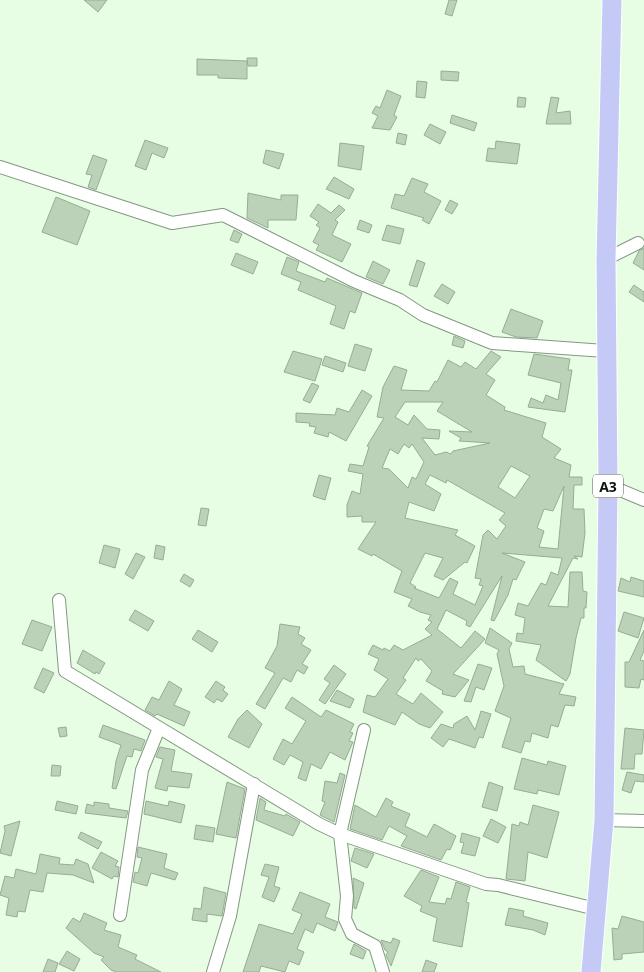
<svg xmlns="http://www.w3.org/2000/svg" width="644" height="972" viewBox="0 0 644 972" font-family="'Noto Sans',sans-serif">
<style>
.building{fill:#bbd1b8;stroke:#97ac94;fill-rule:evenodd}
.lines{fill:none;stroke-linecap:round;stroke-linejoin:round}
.minor-casing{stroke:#839881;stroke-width:14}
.highway-casing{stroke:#fff;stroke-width:21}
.minor{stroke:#fff;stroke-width:12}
.highway{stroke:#c4caf5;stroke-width:19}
.labels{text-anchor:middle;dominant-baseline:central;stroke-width:5;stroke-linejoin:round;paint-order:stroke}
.shield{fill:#fff;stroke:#555a54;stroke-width:1}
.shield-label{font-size:14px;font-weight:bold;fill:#0c140b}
</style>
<rect width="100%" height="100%" fill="#e7fee5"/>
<path class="building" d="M84,0h23l-9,12z
M449,0h8l-5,16 -7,-2z
M247,58h10v8h-9z
M197,59l50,2v18l-29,-1v-3h-21z
M441,71l18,1 -1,9 -17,-1z
M417,81l10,1 -2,16 -9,-1z
M387,90l14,6 -7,19 3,2 -7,13 -18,-2 6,-12 -6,-3 4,-7 4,2z
M518,97l8,1 -1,9h-8z
M551,97l8,1 -3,15 14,-2 1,13h-25z
M452,115l25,8 -3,8 -24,-8z
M430,124l16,8 -6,12 -16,-9z
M398,133l9,2 -2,10 -9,-2z
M145,140l23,8 -4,10 -12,-5 -6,17 -11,-4z
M496,141l24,3 -3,20 -31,-3 2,-13 7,1z
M340,143l24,3 -3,24 -23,-4z
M266,150l18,4 -5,15 -16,-6z
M93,155l14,5 -11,30 -8,-3 4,-12 -6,-1z
M334,177l20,12 -5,10 -23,-10z
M412,178l16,6 -4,8 17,9 -12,23 -7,-4 2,-2 -33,-10 4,-14 9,2z
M248,193l33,7v-5h17l-2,25h-28v8l-21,-10z
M56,197l34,14 -13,34 -35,-13z
M450,200l8,4 -6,10 -7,-4z
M318,204l13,9 8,-8 6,5 -10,10 3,2 -6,13 19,9 -9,18 -26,-12 3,-5 -6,-3 7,-14 -4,-3 3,-3 -9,-6z
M360,220l12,5 -3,8 -12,-4z
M387,225l17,4 -4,15 -18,-4z
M234,230l8,4 -4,9 -8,-3z
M644,248v22l-11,-7 6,-12z
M236,253l22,9 -5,12 -22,-9z
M287,257l12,5 -3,9 29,11 2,-4 35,15 -7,20 -5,-2 -6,18 -14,-5 6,-18 -38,-16 3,-8 -20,-8z
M417,260l8,3 -8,24 -8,-2z
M373,261l17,9 -7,14 -17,-7z
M442,284l13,8 -7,12 -14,-8z
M634,285l10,7v10l-15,-10z
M511,309l32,12 -6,17 -21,-1 -14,-5z
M454,336l11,5 -2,7 -11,-3z
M355,344l17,5 -7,22 -17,-5z
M293,351l29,8 -7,22 -31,-9z
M491,351l10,6 -15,17 9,6 -9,15 19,12 -1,3 42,13 -4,14 19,12 -7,9 17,7 -2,12h13v8h-8l-1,24h11l1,24 -3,24 -8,-1 4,3 -5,-1 -25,48 20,1 2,-35h12l1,19 4,1 -1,16h-2v10h-3l-5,20 -6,36 -4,7 -30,-21 5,-15 -25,-4 1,-8 6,1 2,-16 -10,-3 3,-12 10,3 13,-23 5,2 5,-13 7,3 4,-17 -60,-5 23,9 -9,18 -3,-1 -5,16 -14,26 -3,-1 11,-44 -32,51 -4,-2 1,-4 -21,-11 -9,19 24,19 14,-17 10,8 -32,35 16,6 -14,17 -13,-3 1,-3 -17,-10 6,-10 -11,-12 -3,2 -2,-3 -13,20 3,2 -10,14 17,10 8,-11 22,19 -13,16 -11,-4 -17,-12 -7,13 -32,-13 4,-17 8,2 13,-18 -14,-9 5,-11 -11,-5 5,-9 10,5 1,-2 6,3 4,-6 9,5 29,-15 -7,-6 7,-7 -4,-2 3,-5 -11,-3 -12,-6 4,-7 -18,-7 8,-21 -29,-17 -1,2 -14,-7 18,-27h-14v-6l-15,1v-12l5,-14 8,3 3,-20 -15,-3 2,-7 13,2 6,-19 -2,-1 17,-28 -7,-1 6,-30 11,-21 13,4 -6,20 28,1 6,-10 2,1 11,-22 13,7 4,-5 11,7zM405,402h38l-6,9 35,21 -23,-1 12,7 -2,3 31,2 -37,8 -2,3 -5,-2 -11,3 -13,-17 17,1 1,-9 -13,-1 -13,-14 -6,10 -13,-8zM404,444l5,4 3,-4 12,18 -8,17 -4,-2 -4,11 -19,-19 -7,-1 8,-19 8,5zM511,466l19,10 -15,22 -17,-11zM430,475l16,8 1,-3 58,33 -6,7 7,6 -9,13 -9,-9 -5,5 -8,43 6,1 -2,6 4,1 -8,19 -22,-11 5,-12 -8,-4 -11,20 -25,-10 2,-1 -6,-4 15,-30 18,5 -9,18 9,4 22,-18 2,1 8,-17 -20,-11 3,-5 -53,-12 4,-16 25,9 7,-17 -16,-10zM564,486l-6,63 -19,-2 5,-16 -7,-3 7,-19 9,2z
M534,354l36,5 -2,11h4l-7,42 -37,-5 3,-9 12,5 3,-8 12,5 3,-17 -33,-8z
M325,356l21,7 -3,9 -21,-7z
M312,383l7,3 -9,17 -7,-3z
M362,390l10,6 -26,45 -17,-9 -1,5 -14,-4 2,-6 -7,-1 1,-3 -14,-1v-9l39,2 2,-7 12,4z
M319,475l12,3 -6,22 -12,-4z
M201,508l8,1 -3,17 -8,-1z
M104,545l16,4 -5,19 -16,-5z
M156,545l9,2 -2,13 -9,-2z
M136,553l9,4 -12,22 -8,-5z
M184,574l10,6 -4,7 -10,-6z
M631,577l13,4v16l-26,-6 3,-13 9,4z
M135,610l19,11 -6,10 -19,-11z
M624,612l20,6 -6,20 -20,-7z
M32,620l20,7 -10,24 -20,-7z
M280,624l20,3 -2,7 7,4 -4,6 10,6 -9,14 6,3 -4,7 -7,-4 -6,12 -8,-4 -18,31 -9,-5 19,-31 -10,-5 12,-22z
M490,628l22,15 -3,6 4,18 11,-1 1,8 39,10 -5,10 17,3 -2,9 -9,-1 -7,22 -7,-2 -3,13 -16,-5 -2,9 -5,-1 -4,12 -19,-6 9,-29 -16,-7 9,-25 -7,-32 2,-4 -14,-7z
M198,630l20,12 -6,10 -20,-13z
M644,630v21l-4,9 4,1v19l-3,-1 -2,9 -14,-1v-25h4z
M83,650l22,13 -6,11 -3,-2 -1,2 -18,-11z
M478,664l14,4 -8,22 -8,-3 -5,15 -7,-1z
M334,665l12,9 -21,30 -6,-4 11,-17 -6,-4z
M43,668l11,5 -10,20 -10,-5z
M169,681l13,8 -8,16 16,7 -6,14 -27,-12 -2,2 -10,-6 7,-13 7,3z
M216,681l9,6 -2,3 5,4 -6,8 -5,-3 -3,4 -9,-6z
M337,690l17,9 -4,9 -20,-7z
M292,697l29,20 5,-7 28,14 -4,8 3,1 -4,8 4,1 -8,18 -15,-8 -9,17 -10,-5 -5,17 -8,-3 5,-16 -13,-7 -6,10 -11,-6 10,-20 9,5 14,-23 -21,-13z
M247,710l15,14 -13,24 -21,-11 10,-18z
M481,711l10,3 -8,24 -4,-1 -4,11 -26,-9 -6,8 -12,-9 10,-14 12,4 1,-4 13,-8 8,14z
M103,725l42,15 -4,11 -7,-2 -2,8 -5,-1 -11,33 -4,-1 4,-27 5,-16 -22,-8z
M66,727l1,9 -7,1 -2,-9z
M625,728l19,2 -2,24h-7l-1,15h-13z
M160,747l15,3 -4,21 21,3 -3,14 -21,-2 -1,5 -12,-3 8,-29 -7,-2z
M522,758l25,7 1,-4 18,5 -7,29 -21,-5 -1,4 -23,-5z
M52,765l9,1 -1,10h-9z
M627,772l17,3v7l-9,-1 -4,12 -9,-3z
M340,773l5,2 -11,47 -14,-7 5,-13 -3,-1 3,-20 12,2z
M227,782l18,7 -9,49 -20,-4z
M489,782l14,5 -6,24 -15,-4z
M260,798l6,4 -2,8 21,6 1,-2 14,8 -7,14 -37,-16z
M386,798l7,4 -2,4 19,8 -5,12 22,11 7,-13 22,12 -6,14 -3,-1 -6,11 -40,-14 6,-10 -18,-10 -7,14 -32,-11 5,-24 21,12z
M57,801l21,5 -2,8 -21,-4z
M146,801l22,5 1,-5 16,4 -4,18 -37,-9z
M94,802l15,2v4l19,3 -2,7 -41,-5 2,-9 7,2z
M533,805l26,7 -12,46 -19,-6 -3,29 -19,-2 6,-55 7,2 1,-4 8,3z
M491,819l15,8 -8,16 -15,-7z
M20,821l-9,35 -11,-3 5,-22 -1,-5z
M196,825l19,3 -2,14 -19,-3z
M81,832l21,10 -4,7 -20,-11z
M462,833l18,5 -5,18 -14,-3 3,-10 -4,-1z
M138,847l29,7 -3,14 14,5 -3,7 -24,-7 -4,13 -14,-4 2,-10 3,1 4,-15 -5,-1z
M355,848l19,6 -7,14 -16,-7z
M101,852l17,9 -3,5 4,1 -1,10 -4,-1 -2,3 -20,-11z
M40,854l20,4 -1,6 15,1 2,-6 12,5 6,19 -21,-8 -26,-2 -4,19 -13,-2 -5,22 -7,-1 -1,6 -11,-2 3,-17 -9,-3 5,-19 9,2 2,-9 20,5z
M265,864l14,3 -5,19 6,2 -6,14 -12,-5 7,-20 -8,-2z
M421,870l18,7 -10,25 16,2 2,-6 4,1 5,-17 14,5 -4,15 3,1 -7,44 -29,-6 4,-23 -17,-7 2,-5 -18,-10z
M353,878l11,5 -8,26 -2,-1z
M204,887l22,6 -4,23 -15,-2v8l-15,-2 2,-12 7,1z
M300,892l30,12 -5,13 13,5 -3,9 -18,-8 -4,10 -8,-4 -8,20 7,3 -5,13 -10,-4 -4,11 -24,-6 -2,6h-16l16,-48 34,10 9,-20 -10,-4z
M509,908l15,3 -1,5 25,7 -3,12 -12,-5 -28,-5z
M84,913l23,10 -3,7 17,5 -3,12 19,8 -2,4 26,13h-45l-5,-2 -10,-10 3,-3 -10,-4 -28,-25 7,-10 7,4z
M622,916l22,6v30l-22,2v5l-8,1 -2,-32 6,1z
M393,938l7,3 -9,25 -5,-11 2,-3 -3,-2 -4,-10 10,3z
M354,944l12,7 -3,8 -13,-5z
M67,951l13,8 -6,12 -15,-7z
M48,959l10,4 -3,9h-12z
M426,960l11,4 -3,8h-12z"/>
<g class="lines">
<defs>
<path id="minor" d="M0,167l172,56 51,-8 131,66 46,19 23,15 69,28 113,8
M606,259l32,-16
M608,485l36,15
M59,600l6,71 254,153 21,10 146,50 12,1 98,24
M364,730l-24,104 7,62 -2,23 7,15 23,12 8,26
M604,820l40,1
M120,915l22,-145 17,-42
M213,972l17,-56 24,-132"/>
<path id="highway" d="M591,972l13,-152 4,-335 -2,-226 6,-259"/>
</defs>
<use href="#minor" class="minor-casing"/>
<use href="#highway" class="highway-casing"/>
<use href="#minor" class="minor"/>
<use href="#highway" class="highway"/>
</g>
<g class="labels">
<rect class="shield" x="593" y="474.5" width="30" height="23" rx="4"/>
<g class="shield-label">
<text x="608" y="486">A3</text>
</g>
</g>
</svg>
